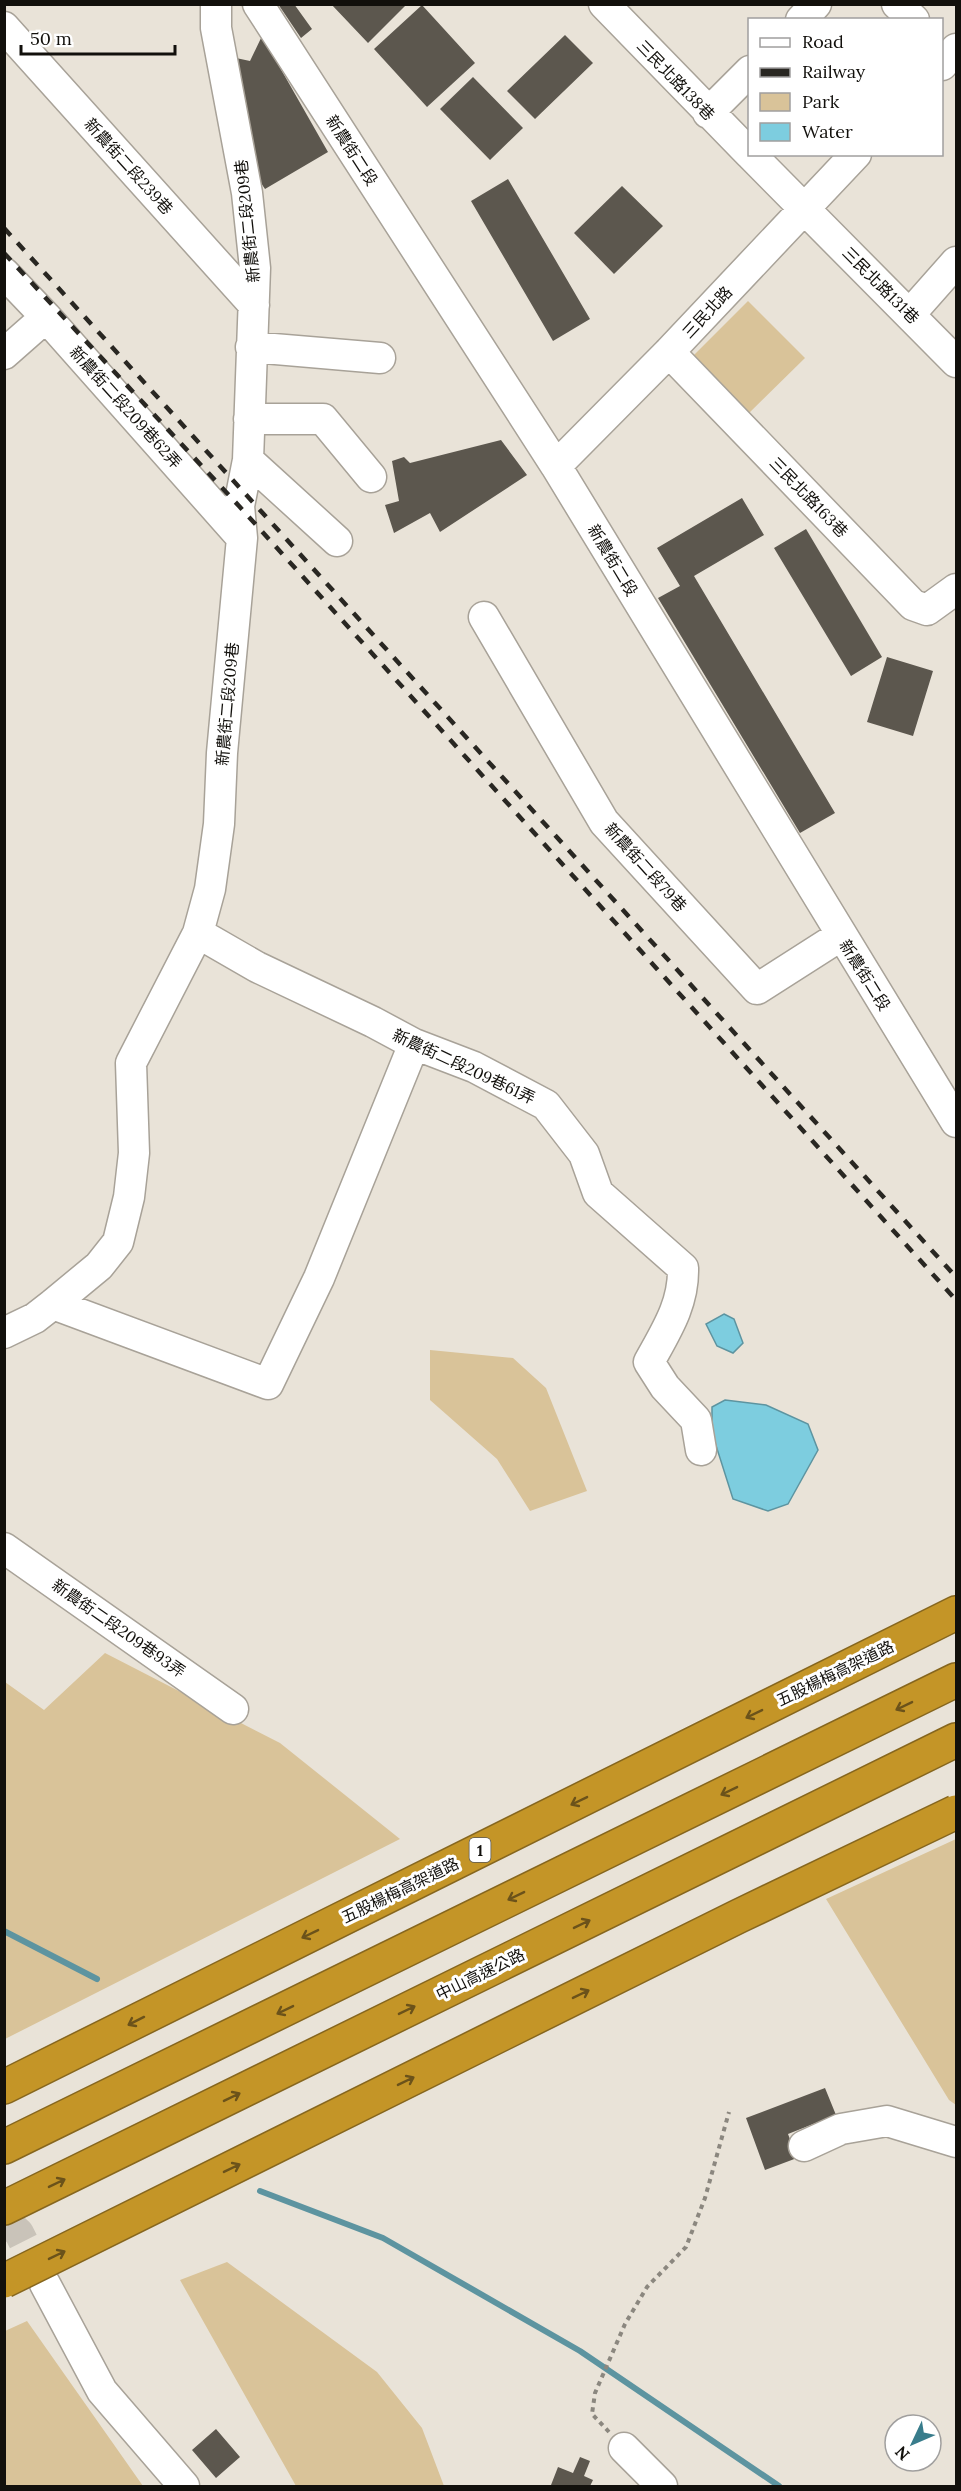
<svg xmlns="http://www.w3.org/2000/svg" width="961" height="2491" viewBox="0 0 961 2491" font-family="Lora,'Noto Sans TC',serif">
<style>
.green{fill:#d9c399}
.water{fill:#7dcddf;stroke:#5d94a0;stroke-width:1.5}
.lines{fill:none;stroke-linecap:round;stroke-linejoin:round}
.stream{stroke:#5d94a0;stroke-width:6}
.building{fill:#5c574e}
.minor-tunnel{stroke:#c9c3b9;stroke-width:30;stroke-dasharray:30 15;stroke-linecap:butt}
.minor-casing{stroke:#a8a298;stroke-width:33}
.highway-casing{stroke:#86661e;stroke-width:36}
.path{stroke:#8b877f;stroke-width:4;stroke-dasharray:4.5 4.5;stroke-linecap:butt}
.minor{stroke:#fff;stroke-width:30}
.highway{stroke:#c49527;stroke-width:33}
.rail{stroke:#292722;stroke-width:4.5;stroke-dasharray:10 10;stroke-linecap:butt}
.highway-bridge-casing{stroke:#86661e;stroke-width:36;stroke-linecap:butt}
.highway-bridge{stroke:#c49527;stroke-width:33}
.oneway{stroke:#6b521a}
.labels{text-anchor:middle;dominant-baseline:central;stroke-width:6;stroke-linejoin:round;paint-order:stroke}
.shield{fill:#fff;stroke:#595855;stroke-width:1.5}
.shield-label{font-size:15px;font-weight:bold;fill:#12100c}
.street-label{font-size:16px;fill:#12100c;stroke:#fff}
</style>
<rect width="100%" height="100%" fill="#e9e3d8"/>
<path class="green" d="M748,301l57,57 -59,58 -56,-57z
M430,1350l83,8 33,30 41,103 -57,20 -33,-52 -67,-59z
M105,1653l175,90 120,96 -395,200v-357l39,28z
M956,1839v266l-7,-5 -123,-201z
M227,2262l150,110 45,56 22,58h-148l-116,-206z
M27,2321l116,165h-138v-155z"/>
<path class="water" d="M724,1314l10,5 9,24 -10,10 -16,-7 -11,-22z
M725,1400l41,5 42,19 10,26 -30,54 -20,7 -35,-12 -21,-66v-26z"/>
<g class="lines">
<path class="stream" d="M4,1931l93,48
M260,2191l123,47 197,113 199,135"/>
</g>
<path class="building" d="M278,4h16l18,25 -11,9z
M331,4h76l-39,39z
M422,5l53,58 -48,44 -53,-58z
M565,35l28,28 -58,56 -28,-28z
M262,36l66,116 -63,37 -12,-18 -17,-113 14,3z
M473,77l50,51 -33,32 -50,-51z
M508,179l82,140 -37,22 -82,-140z
M622,186l41,40 -49,48 -40,-41z
M501,440l26,35 -87,57 -10,-19 -36,20 -9,-28 14,-4 -7,-40 12,-4 6,6z
M742,498l22,37 -70,41 141,237 -35,20 -142,-235 22,-12 -23,-38z
M806,529l76,128 -31,19 -77,-128z
M887,657l46,14 -20,65 -46,-14z
M825,2088l11,27 -48,19 9,24 -32,12 -19,-52z
M216,2429l24,28 -24,21 -24,-28z
M580,2457l10,4 -6,15 9,4 -3,6 -39,-1 7,-18 15,6z"/>
<g class="lines">
<path class="minor-tunnel" d="M4,2219l15,14 26,51"/>
<defs>
<path id="minor" d="M258,4l298,462 400,656
M604,4l146,150
M897,4l17,16
M801,20l15,-16
M4,27l250,278
M942,65l14,-16
M708,113l42,-42
M750,154l206,208
M4,273l42,44
M910,314l46,-52
M251,347l129,11
M669,352l244,253 14,5 29,-21
M4,354l42,-37 196,221
M249,419h74l48,58
M248,460l89,81
M556,466l113,-114 187,-198
M484,617l120,205 153,167 83,-53
M198,933l59,34 116,55 41,22 60,23 72,38 38,49 14,39 85,75c1,36 -17,63 -34,94l16,25 31,33 5,30
M53,1304l215,80 51,-106 95,-234
M4,1333l31,-15 18,-14 46,-38 19,-24 11,-45 5,-44 -3,-90 67,-130 12,-44 9,-65 3,-71 20,-215 -3,-32 9,-46 7,-192 -8,-75 -31,-165v-24
M4,1548l229,161
M804,2146l37,-17 46,-8 69,21
M45,2284l57,107 82,95
M624,2448l38,38"/>
<path id="highway" d="M4,2087l952,-474
M4,2147l952,-467
M4,2208l952,-468"/>
</defs>
<use href="#minor" class="minor-casing"/>
<use href="#highway" class="highway-casing"/>
<path class="path" d="M609,2432l-17,-18 3,-21 30,-69 22,-37 39,-40 19,-49 24,-86"/>
<use href="#minor" class="minor"/>
<use href="#highway" class="highway"/>
<path class="rail" d="M4,228l952,1049
M4,253l235,253 717,794"/>
<defs>
<path id="highway-bridge" d="M4,2281l735,-365 217,-104"/>
</defs>
<use href="#highway-bridge" class="highway-bridge-casing"/>
<use href="#highway-bridge" class="highway-bridge"/>
</g>
<defs><path id="oneway-shaft" d="M-6 0H5M1.5-3L5.5 0L1.5 3" fill="none" stroke-width="1.6" stroke-linecap="round" stroke-linejoin="round" transform="scale(1.5)"/></defs>
<g class="oneway">
<use href="#oneway-shaft" transform="translate(904 1706) rotate(154)"/>
<use href="#oneway-shaft" transform="translate(754 1714) rotate(154)"/>
<use href="#oneway-shaft" transform="translate(729 1791) rotate(154)"/>
<use href="#oneway-shaft" transform="translate(579 1801) rotate(154)"/>
<use href="#oneway-shaft" transform="translate(516 1896) rotate(154)"/>
<use href="#oneway-shaft" transform="translate(582 1924) rotate(-26)"/>
<use href="#oneway-shaft" transform="translate(310 1934) rotate(154)"/>
<use href="#oneway-shaft" transform="translate(581 1994) rotate(-26)"/>
<use href="#oneway-shaft" transform="translate(285 2010) rotate(154)"/>
<use href="#oneway-shaft" transform="translate(407 2010) rotate(-26)"/>
<use href="#oneway-shaft" transform="translate(136 2021) rotate(153)"/>
<use href="#oneway-shaft" transform="translate(406 2081) rotate(-26)"/>
<use href="#oneway-shaft" transform="translate(232 2097) rotate(-26)"/>
<use href="#oneway-shaft" transform="translate(232 2168) rotate(-26)"/>
<use href="#oneway-shaft" transform="translate(57 2183) rotate(-26)"/>
<use href="#oneway-shaft" transform="translate(57 2255) rotate(-26)"/>
</g>
<g class="labels">
<rect class="shield" x="469.5" y="1838" width="21" height="24" rx="4.5"/>
<g class="shield-label">
<text x="480" y="1850">1</text>
</g>
<g class="street-label">
<text transform="translate(676 80) rotate(46)">三民北路138巷</text>
<text transform="translate(352 150) rotate(57)">新農街二段</text>
<text transform="translate(129 166) rotate(48)">新農街二段239巷</text>
<text transform="translate(247 221) rotate(-96)">新農街二段209巷</text>
<text transform="translate(881 285) rotate(45)">三民北路131巷</text>
<text transform="translate(707 312) rotate(-47)">三民北路</text>
<text transform="translate(126 407) rotate(48)">新農街二段209巷62弄</text>
<text transform="translate(809 497) rotate(46)">三民北路163巷</text>
<text transform="translate(613 560) rotate(59)">新農街二段</text>
<text transform="translate(227 704) rotate(-85)">新農街二段209巷</text>
<text transform="translate(646 867) rotate(48)">新農街二段79巷</text>
<text transform="translate(865 975) rotate(58)">新農街二段</text>
<text transform="translate(464 1066) rotate(25)">新農街二段209巷61弄</text>
<text transform="translate(119 1628) rotate(35)">新農街二段209巷93弄</text>
<text transform="translate(835 1673) rotate(-26)">五股楊梅高架道路</text>
<text transform="translate(400 1890) rotate(-26)">五股楊梅高架道路</text>
<text transform="translate(480 1974) rotate(-26)">中山高速公路</text>
</g>
</g>
<rect width="961" height="2491" fill="none" stroke="#12100c" stroke-width="12"/>
<rect x="748" y="18" width="195" height="138" fill="#ffffff" stroke="#a09f9e" stroke-width="1.5"/>
<rect x="760" y="38" width="30" height="9" fill="#ffffff" stroke="#a09f9e" stroke-width="1.5"/>
<text x="802" y="48" font-size="18" fill="#12100c">Road</text>
<rect x="760" y="68" width="30" height="9" fill="#292722" stroke="#a09f9e" stroke-width="1.5"/>
<text x="802" y="78" font-size="18" fill="#12100c">Railway</text>
<rect x="760" y="93" width="30" height="18" fill="#d9c399" stroke="#a09f9e" stroke-width="1.5"/>
<text x="802" y="108" font-size="18" fill="#12100c">Park</text>
<rect x="760" y="123" width="30" height="18" fill="#7dcddf" stroke="#a09f9e" stroke-width="1.5"/>
<text x="802" y="138" font-size="18" fill="#12100c">Water</text>
<g transform="translate(913 2443) rotate(226)"><circle r="28" fill="#ffffff" stroke="#a09f9e" stroke-width="1.5"/>
<path d="M0-4.5L10 22L0 15L-10 22Z" fill="#387c8b"/>
<text y="-9" font-size="16" font-weight="bold" text-anchor="middle" fill="#12100c">N</text>
</g>
<path d="M21 45v9h154v-9" fill="none" stroke="#12100c" stroke-width="3"/>
<text x="30" y="45" font-size="18" fill="#12100c" stroke="#ffffff" stroke-width="4.5" paint-order="stroke">50 m</text>
</svg>
